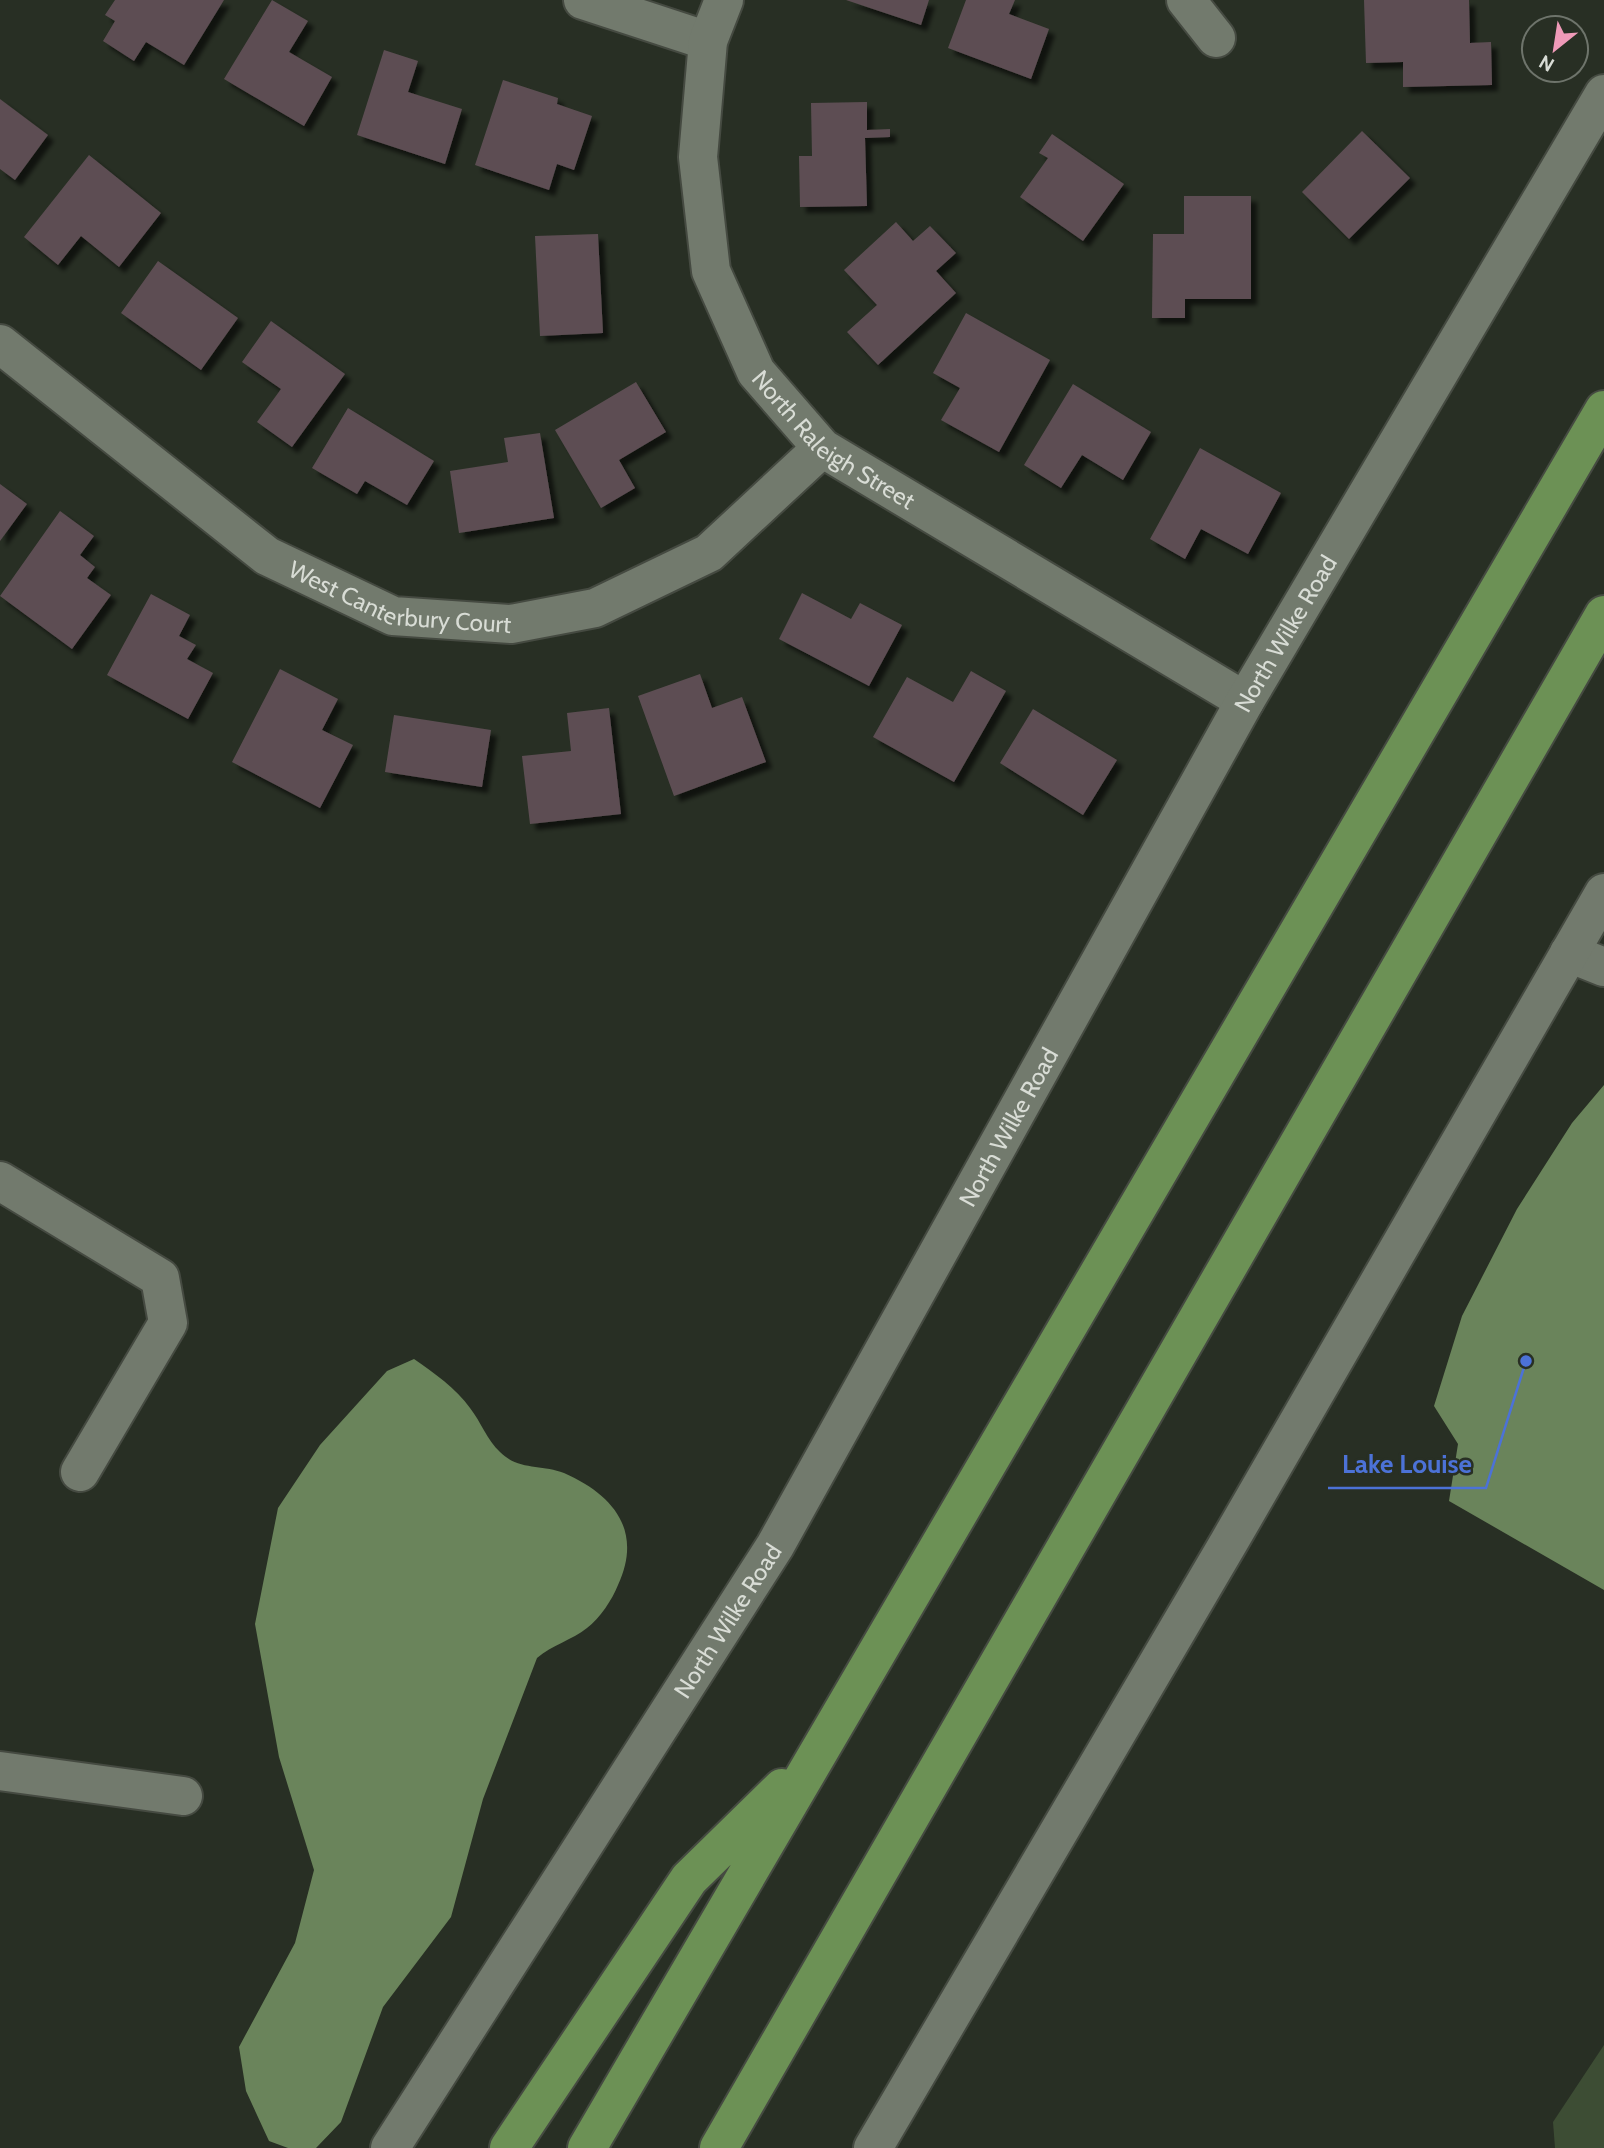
<svg xmlns="http://www.w3.org/2000/svg" width="1604" height="2148" viewBox="0 0 1604 2148" font-family="Cabin,sans-serif">
<style>
.green{fill:#3d4d34}
.water{fill:#6a845b}
.building{fill:#5d4e53;filter:url(#shadow)}
.lines{fill:none;stroke-linecap:round;stroke-linejoin:round}
.minor-casing{stroke:#454a41;stroke-width:42}
.highway-casing{stroke:#454a41;stroke-width:42}
.minor{stroke:#727a6d;stroke-width:38}
.highway{stroke:#6c9155;stroke-width:38}
.labels{text-anchor:middle;dominant-baseline:central;stroke-width:5;stroke-linejoin:round;paint-order:stroke}
.street-label{font-size:24px;fill:#d8dcd5;stroke:#282f24}
.leader{fill:none;stroke:#4c72d7;stroke-width:2.5}
.callout-dot{fill:#4c72d7;stroke:#282f24;stroke-width:2.5}
.callout-label{font-size:26px;text-anchor:middle;font-weight:bold;fill:#4c72d7;stroke:#282f24;stroke-width:5;stroke-linejoin:round;paint-order:stroke}
</style>
<defs>
<filter id="shadow"><feDropShadow dx="6" dy="6" stdDeviation="2" flood-color="#0009"/></filter>
</defs>
<rect width="100%" height="100%" fill="#282f24"/>
<path class="green" d="M1604,2045v103h-49l-2,-26z"/>
<path class="water" d="M1604,1085v505l-155,-89 9,-57 -24,-38 28,-90 55,-107 55,-86z
M414,1359c20,14 42,29 56,49 11,14 17,32 30,44 19,19 42,12 64,21 50,22 79,58 54,112 -6,15 -18,33 -31,43 -15,12 -35,17 -50,30l-54,141 -32,118 -68,90 -42,115 -25,26h-28l-19,-7 -23,-50 -7,-44 56,-104 19,-73 -35,-113 -24,-133 23,-116 42,-63 67,-74z"/>
<path class="building" d="M115,0h109l-40,65 -38,-23 -12,19 -31,-20 12,-20 -10,-6z
M272,0l36,21 -19,31 43,25 -28,49 -80,-47z
M846,0h83l-8,25z
M966,0h49l-6,14 40,15 -18,50 -83,-31z
M1364,0h105l1,43 21,-1 1,43 -89,2v-25l-37,1z
M384,50l34,11 -10,31 54,17 -17,55 -88,-29z
M503,80l55,18 -1,6 35,12 -18,54 -17,-6 -8,26 -74,-25z
M0,99l48,36 -33,45 -15,-11z
M867,102v28l23,-1v8l-25,1 2,68 -67,1 -1,-51h13l-1,-53z
M1362,131l48,47 -61,61 -47,-47z
M1052,134l72,50 -41,57 -63,-44 28,-39 -9,-5z
M89,155l72,58 -42,54 -38,-31 -23,29 -34,-28z
M1184,196h67v103h-66v19h-33l1,-84h31z
M896,222l17,19 17,-15 26,27 -20,18 20,22 -78,72 -31,-33 30,-27 -33,-35z
M598,234l5,99 -63,3 -5,-100z
M158,261l80,57 -37,52 -80,-57z
M966,313l84,47 -51,92 -58,-32 19,-32 -27,-15z
M271,321l74,53 -53,73 -35,-25 24,-33 -39,-27z
M636,382l30,50 -47,28 16,28 -34,20 -46,-78z
M1073,384l78,48 -28,48 -41,-25 -21,33 -37,-23z
M348,408l86,53 -27,44 -42,-24 -8,13 -45,-26z
M540,433l14,85 -95,15 -9,-62 58,-9 -4,-24z
M1200,448l81,45 -33,61 -47,-25 -16,30 -35,-20z
M0,484l27,20 -27,37z
M60,511l34,25 -14,19 15,12 -8,11 24,17 -39,54 -72,-53z
M802,593l49,26 9,-16 42,22 -33,61 -90,-47z
M151,594l39,21 -11,21 17,9 -9,14 26,14 -25,46 -81,-44z
M280,669l58,30 -16,31 31,15 -33,63 -88,-46z
M971,671l35,20 -52,91 -81,-45 34,-60 46,25z
M700,674l12,34 30,-11 24,65 -92,34 -36,-100z
M609,708l12,106 -91,10 -8,-68 49,-5 -4,-38z
M1033,709l84,51 -34,55 -83,-52z
M394,715l97,15 -9,57 -97,-15z"/>
<g class="lines">
<defs>
<g id="minor">
<path d="M583,0l125,41"/>
<path id="s1" d="M724,0l-16,41 -10,116 13,114 45,101 66,76 423,253"/>
<path d="M1186,0l30,38"/>
<path id="s2" d="M0,344l267,212 126,60 118,8 84,-16 114,-55 113,-105"/>
<path d="M1569,953l35,14"/>
<path d="M0,1181l160,97 8,45 -88,149"/>
<path d="M0,1771l183,25"/>
<path id="s3" d="M390,2148l385,-602 470,-845 359,-607"/>
<path d="M873,2148l356,-606 375,-649"/>
</g>
<path id="highway" d="M509,2148l180,-269 93,-91
M587,2148l1017,-1738
M719,2148l885,-1533"/>
</defs>
<use href="#minor" class="minor-casing"/>
<use href="#highway" class="highway-casing"/>
<use href="#minor" class="minor"/>
<use href="#highway" class="highway"/>
</g>
<g class="labels">
<g class="street-label">
<text stroke="none"><textPath href="#s1" startOffset="490">North Raleigh Street</textPath></text>
<text stroke="none"><textPath href="#s2" startOffset="483">West Canterbury Court</textPath></text>
<text stroke="none"><textPath href="#s3" startOffset="1760">North Wilke Road</textPath></text>
<text stroke="none"><textPath href="#s3" startOffset="1194">North Wilke Road</textPath></text>
<text stroke="none"><textPath href="#s3" startOffset="626">North Wilke Road</textPath></text>
</g>
</g>
<path class="leader" d="M1526 1361L1486 1488H1328"/>
<circle class="callout-dot" cx="1526" cy="1361" r="7"/>
<g class="callout-label">
<text x="1407" y="1473">Lake Louise</text>
</g>
<g transform="translate(1555 49) rotate(210)"><circle r="33" fill="#282f24" stroke="#6e746b" stroke-width="2"/>
<path d="M0-5L12 26L0 18L-12 26Z" fill="#ef9ab8"/>
<text y="-10" font-size="19" font-weight="bold" text-anchor="middle" fill="#d8dcd5">N</text>
</g>
</svg>
